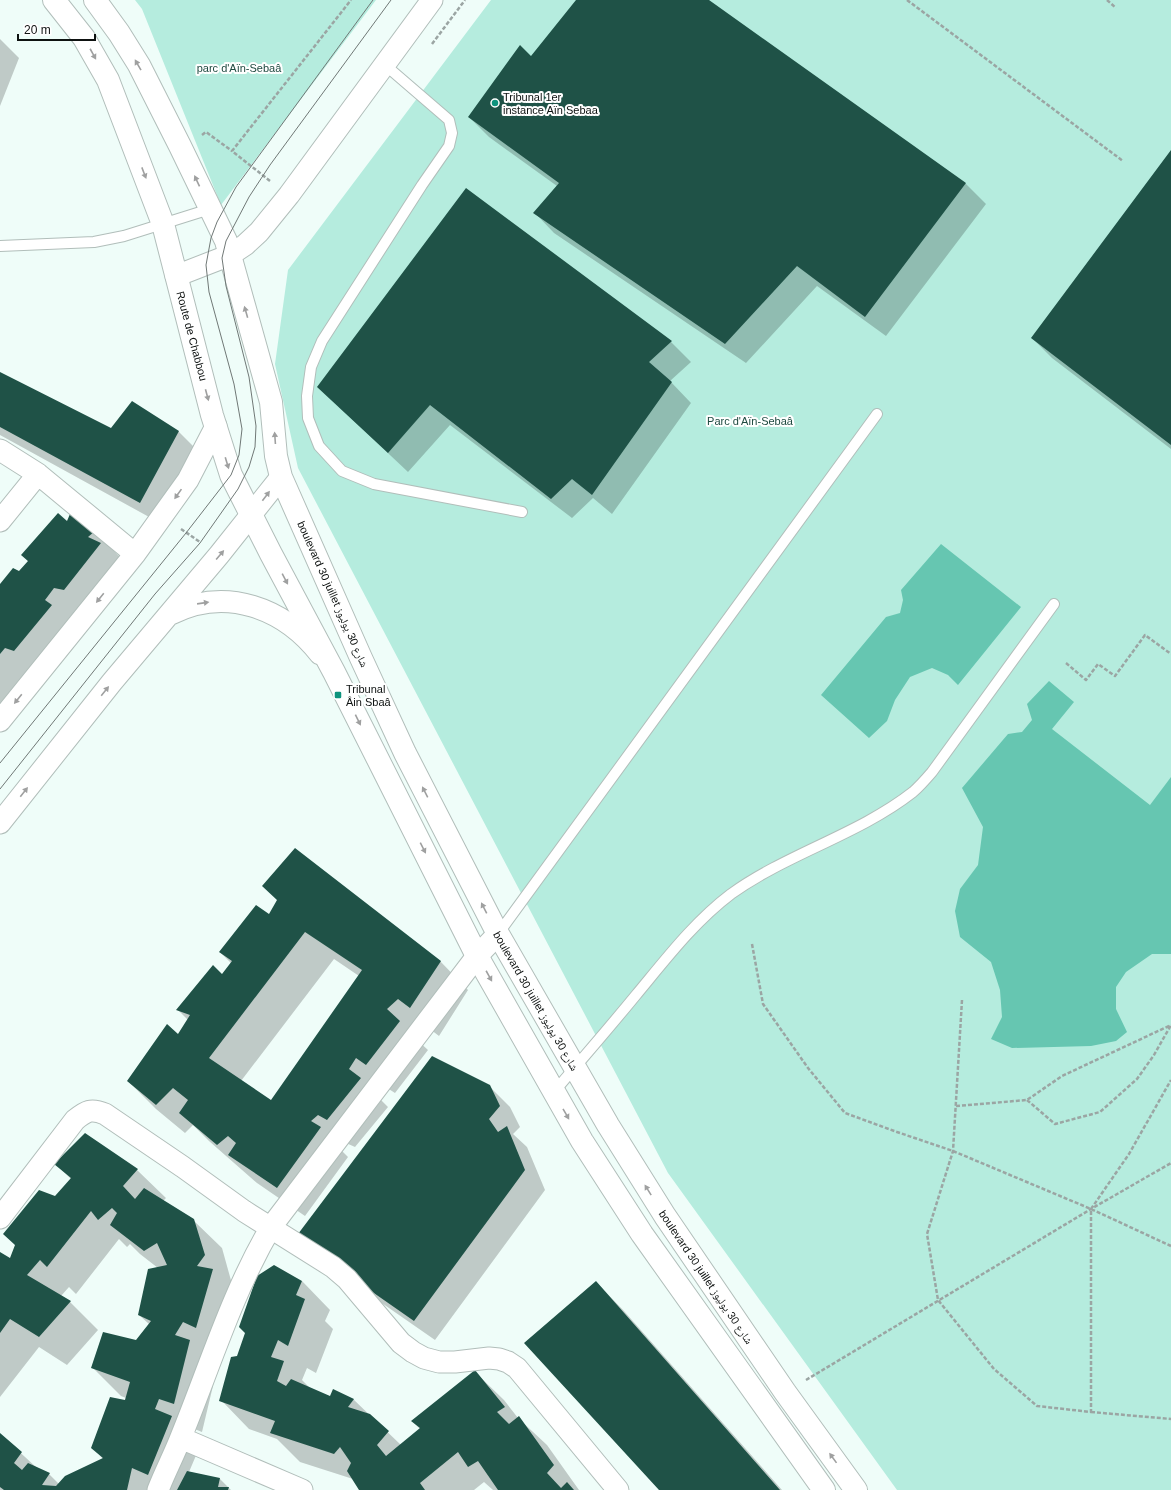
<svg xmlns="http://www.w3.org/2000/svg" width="1171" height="1490" viewBox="0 0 1171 1490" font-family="Helvetica,'Noto Naskh Arabic',sans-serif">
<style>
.green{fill:#b5ecde}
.water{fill:#66c6b1}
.shadow{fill:#0003;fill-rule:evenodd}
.building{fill:#1f5247;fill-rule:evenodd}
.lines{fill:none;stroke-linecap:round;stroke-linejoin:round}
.lane-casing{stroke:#b1beba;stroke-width:12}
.street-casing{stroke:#b1beba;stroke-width:23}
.secondary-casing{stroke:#b1beba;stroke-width:24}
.path{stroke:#9ba5a3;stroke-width:2.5;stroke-dasharray:4 2;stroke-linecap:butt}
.lane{stroke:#fff;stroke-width:10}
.street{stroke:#fff;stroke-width:21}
.secondary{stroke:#fff;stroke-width:22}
.tram{stroke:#707876;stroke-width:1}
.oneway{fill:#9fa0a0}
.poi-dot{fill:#0e937d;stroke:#fff;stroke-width:1.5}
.labels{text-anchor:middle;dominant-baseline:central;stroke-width:4;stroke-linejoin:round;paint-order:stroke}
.park-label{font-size:11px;fill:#1f4a40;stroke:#fff}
.poi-label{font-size:11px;fill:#0e1211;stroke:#fff;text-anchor:start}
.street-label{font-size:11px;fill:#0e1211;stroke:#fff}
</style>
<rect width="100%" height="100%" fill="#effdf9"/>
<path class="green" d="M135,0h241l-155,205 -79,-196z
M491,0h680v1490h-274l-229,-317 -370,-705 -23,-104 13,-94z"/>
<path class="water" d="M941,544l80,63 -63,78 -10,-10 -16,-7 -22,9 -15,23 -8,21 -18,17 -48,-43 65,-78 14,-4 3,-13 -2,-10z
M1049,681l25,21 -22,27 98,76 21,-28v177h-19l-26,18 -10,15v22l11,23 -11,9 -25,5 -79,2 -21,-9 11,-22 -2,-27 -9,-28 -31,-25 -5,-26 5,-22 18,-24 5,-38 -21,-39 46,-54 14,-2 10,-12 -5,-16z"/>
<path class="shadow" d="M578,0h129l259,184 20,20 -100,132 -69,-50 -71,77 -192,-130 -19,-20 22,-27 -68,-49 -20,-20 63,-59z
M0,39l19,19 -19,48z
M1171,151v298l-119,-91 -20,-20z
M466,190l205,152 20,20 -21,19 21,22 -79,111 -19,-16 -21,20 -122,-93 -42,47 -69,-65z
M0,373l111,57 21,-27 47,29 20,20 -39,71 -160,-88z
M68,523l26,8 28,28 -90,132 -32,41v-146l19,-13 10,-11 -7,-7z
M269,915l171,46 28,29 -29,46 -13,-10 -11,12 13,12 -33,43 -11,-7 -6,11 10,10 -33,40 -9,-4 -6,6 8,8 -43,59 -48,-33 -48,-42 -16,-16 -8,8 -29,-24 -28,-28 50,-46 10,-15 -10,-10 44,-35 9,-12 -11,-11zM334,959l25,17 -88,126 -30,-21z
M489,1086l21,21 10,20 -7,7 14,13 18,43 -110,150 -118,-82z
M56,1164l81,6 29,28 -3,3 30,19 29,28 10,36 9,14 -17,57 -13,-6 6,20 -15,63 -15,-6 13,20 -11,26 31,7 11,11h-231v-56l37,34 12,6 10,10 44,-25 -11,-12 34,-49 -5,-2 -29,-29 44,-26 13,-17 -10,-9 19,-47 -18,-14 -10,-10 -3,3 -8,-8 -43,55 -7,-7 -8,9 9,6 28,28 -31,35 -28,-18 -39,50v-144l10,6 45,-61 16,-19z
M302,1281l28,29 -5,11 8,8 -17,44 -9,-5 -5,12 9,9 19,8 23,2 48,46 19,-16 -8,-8 63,-49 29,28 14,18 29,27 32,45h-86l-9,-8 -10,8h-113l-8,-11 -53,-17 -23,-23 -28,-10 -28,-29 16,-43z
M596,1282l28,29 158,179h-122z"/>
<path class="building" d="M576,0h133l257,183 -101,134 -68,-51 -72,78 -192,-131 26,-30 -91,-66 52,-72 11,11z
M1171,150v295l-140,-107z
M466,188l206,153 -23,21 23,20 -80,113 -20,-16 -21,20 -121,-94 -42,48 -71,-66z
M0,372l111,56 21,-27 47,30 -39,72 -140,-76z
M58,513l9,8 3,-7 25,17 -7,6 13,6 -37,47 -10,-2 -9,12 7,5 -38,46 -9,-3 -5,6v-70l13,-16 6,3 9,-10 -7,-6z
M295,848l146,113 -31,47 -12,-9 -11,10 13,12 -34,44 -10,-7 -7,11 12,9 -34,42 -9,-5 -7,6 10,6 -44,61 -49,-33 8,-12 -8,-7 -11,9 -38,-32 9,-13 -15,-12 -17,17 -29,-24 40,-57 11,10 12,-19 -14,-5 37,-45 9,9 10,-13 -13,-9 37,-47 13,9 8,-14 -15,-14zM305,932l57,38 -91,130 -62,-42z
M432,1056l58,29 10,21 -11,13 9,13 9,-6 18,44 -111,151 -119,-83z
M85,1133l53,36 -15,17 12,13 9,-11 50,31 11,36 -8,11 16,3 -17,59 -13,-6 -8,13 15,5 -16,64 -15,-5 -4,10 17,7 -24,59 -16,-7 -5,22h-123l-4,-3v-54l22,19 -8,11 8,7 6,-7 22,10 -8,12 14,1 9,-10 38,-18 -12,-10 19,-51 15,3 5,-18 -39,-14 12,-36 33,8 15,-19 -13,-6 10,-46 19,-4 -10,-22 -13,8 -34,-26 7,-12 -5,-5 -14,12 -7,-9 -44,56 -7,-7 -13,15 44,26 -32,36 -29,-18 -10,14v-81l10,6 5,-13 -12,-11 36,-44 16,6 16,-18 -17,-14z
M274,1265l28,16 -6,14 9,4 -17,47 -10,-6 -7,17 13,4 -7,20 9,5 5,-7 39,17 3,-7 21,10 -6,8 22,7 19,17 -12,14 9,11 34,-28 -9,-7 64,-51 30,37 -8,5 12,12 10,-8 35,49 -7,8 14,15 6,-6 7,8h-76l-20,-29 -10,6 -10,-15 -38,31 5,7h-66l-12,-19 4,-8 -11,-16 -6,7 -64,-21 5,-12 -56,-20 12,-44 6,-1 8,-23 -6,-6 18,-51z
M596,1281l184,209h-121l-135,-147z
M187,1471l33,7 -2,9h11l-1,3h-51z"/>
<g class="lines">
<defs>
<path id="lane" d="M384,64l65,56 3,13 -3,13 -27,39 -100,156 -11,26 -4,29 1,22 11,28 23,25 32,13 148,28
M0,246l94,-4 30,-6 86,-27
M498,934l379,-520
M554,1092c27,-32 55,-64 82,-97 30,-36 58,-73 95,-101 57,-41 127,-59 182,-102 7,-6 13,-13 19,-20l122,-168"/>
<path id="street" d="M176,276l54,-21 15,-10 14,-13 30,-37 143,-195
M0,450l38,24 97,80
M0,521l38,-47
M171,614c55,-28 113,-6 149,40
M0,721l135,-167 53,-74 28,-54
M0,823l112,-141 107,-127 62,-78
M0,1218l75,-98c11,-9 16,-12 30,-6l78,53 61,44 89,56 14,12 54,64 12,9 11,6 15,4h16l34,-4 10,1 9,3 9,6 101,122
M181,1438l121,52
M158,1490c7,-18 16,-35 23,-53 29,-71 51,-144 90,-210l206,-271 21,-22"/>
<path id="secondary" d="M54,0l30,38 24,42 55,144 49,191 19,60 40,79 63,118 143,284 105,185 60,93 182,256
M95,0l24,33 20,32 41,81 46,95 45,161 5,54 5,21 80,181 44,95 93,181 110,191 57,91 120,176 71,98"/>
</defs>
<use href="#lane" class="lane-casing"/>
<use href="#street" class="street-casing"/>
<use href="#secondary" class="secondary-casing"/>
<path class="path" d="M907,0l216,161
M1107,0l9,8
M432,44l33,-44
M202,135l4,-3 26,19
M270,181l-38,-30 119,-151
M181,529l19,13
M1066,663l20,17 12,-16 17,12 30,-41 26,19
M752,944l11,60 45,64 37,45 52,19 56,19 138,58 80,37
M962,1000l-9,151 -26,83 11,66 56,69 43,37 54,6v-203l38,-55 42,-74
M1027,1100l28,24 45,-12 37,-33 17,-24 17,-30
M956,1106l71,-6 35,-24 109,-51
M806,1380l285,-171 80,-46
M1091,1412l80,7"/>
<use href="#lane" class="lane"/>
<use href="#street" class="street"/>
<use href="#secondary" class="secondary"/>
<path class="tram" d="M0,763l186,-230 45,-58 8,-20 3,-26 -8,-45 -25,-92 -3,-27 5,-27 6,-16 19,-35 137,-187
M0,789l155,-195 45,-51 38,-54 11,-22 6,-20 1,-21 -7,-49 -23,-91 -4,-28 4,-17 23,-44 21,-32 121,-165"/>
</g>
<defs><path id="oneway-solid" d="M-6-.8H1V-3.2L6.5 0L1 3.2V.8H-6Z"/></defs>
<g class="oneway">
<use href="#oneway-solid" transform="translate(93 54) rotate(61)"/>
<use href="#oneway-solid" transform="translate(138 65) rotate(-120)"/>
<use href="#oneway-solid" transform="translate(144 173) rotate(69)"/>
<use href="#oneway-solid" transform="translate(197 181) rotate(-115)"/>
<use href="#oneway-solid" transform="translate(246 312) rotate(-106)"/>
<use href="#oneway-solid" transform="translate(207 395) rotate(75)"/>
<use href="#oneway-solid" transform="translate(275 438) rotate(-94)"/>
<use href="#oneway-solid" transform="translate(227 463) rotate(73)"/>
<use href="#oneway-solid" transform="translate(178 494) rotate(125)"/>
<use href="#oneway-solid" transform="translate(266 496) rotate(-53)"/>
<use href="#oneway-solid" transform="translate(220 555) rotate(-50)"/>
<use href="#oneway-solid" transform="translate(285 579) rotate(62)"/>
<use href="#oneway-solid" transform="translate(100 598) rotate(129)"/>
<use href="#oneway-solid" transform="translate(203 603) rotate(-8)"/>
<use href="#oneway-solid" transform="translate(105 691) rotate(-51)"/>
<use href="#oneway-solid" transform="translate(18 699) rotate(129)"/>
<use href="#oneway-solid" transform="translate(358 720) rotate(64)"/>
<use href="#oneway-solid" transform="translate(24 792) rotate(-52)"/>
<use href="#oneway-solid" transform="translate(425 792) rotate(-117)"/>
<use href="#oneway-solid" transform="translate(423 848) rotate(63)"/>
<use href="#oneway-solid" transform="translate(484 908) rotate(-117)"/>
<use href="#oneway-solid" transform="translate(489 976) rotate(61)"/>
<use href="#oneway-solid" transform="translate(566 1114) rotate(60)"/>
<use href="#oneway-solid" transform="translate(648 1190) rotate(-122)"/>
<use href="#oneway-solid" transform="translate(833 1458) rotate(-126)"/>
</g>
<g class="poi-dot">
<circle cx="495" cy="103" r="4"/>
<rect x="334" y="691" width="8" height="8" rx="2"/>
</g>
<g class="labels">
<g class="park-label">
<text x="239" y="68">parc d'Aïn-Sebaâ</text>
<text x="750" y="421">Parc d'Aïn-Sebaâ</text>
</g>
<g class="poi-label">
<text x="503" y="97">Tribunal 1er<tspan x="503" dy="13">instance Aïn Sebaa</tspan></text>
<text x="346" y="689">Tribunal<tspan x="346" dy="13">Âin Sbaâ</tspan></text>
</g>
<g class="street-label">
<text transform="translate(192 336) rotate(75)">Route de Chabbou</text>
<text transform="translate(333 594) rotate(66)">boulevard 30 juillet شارع 30 يوليوز</text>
<text transform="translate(536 1001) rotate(60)">boulevard 30 juillet شارع 30 يوليوز</text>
<text transform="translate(706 1277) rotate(56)">boulevard 30 juillet شارع 30 يوليوز</text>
</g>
</g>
<path d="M18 34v6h77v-6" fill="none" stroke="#0e1211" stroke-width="2"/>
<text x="24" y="34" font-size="12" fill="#0e1211" stroke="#ffffff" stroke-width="3" paint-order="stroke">20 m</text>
</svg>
